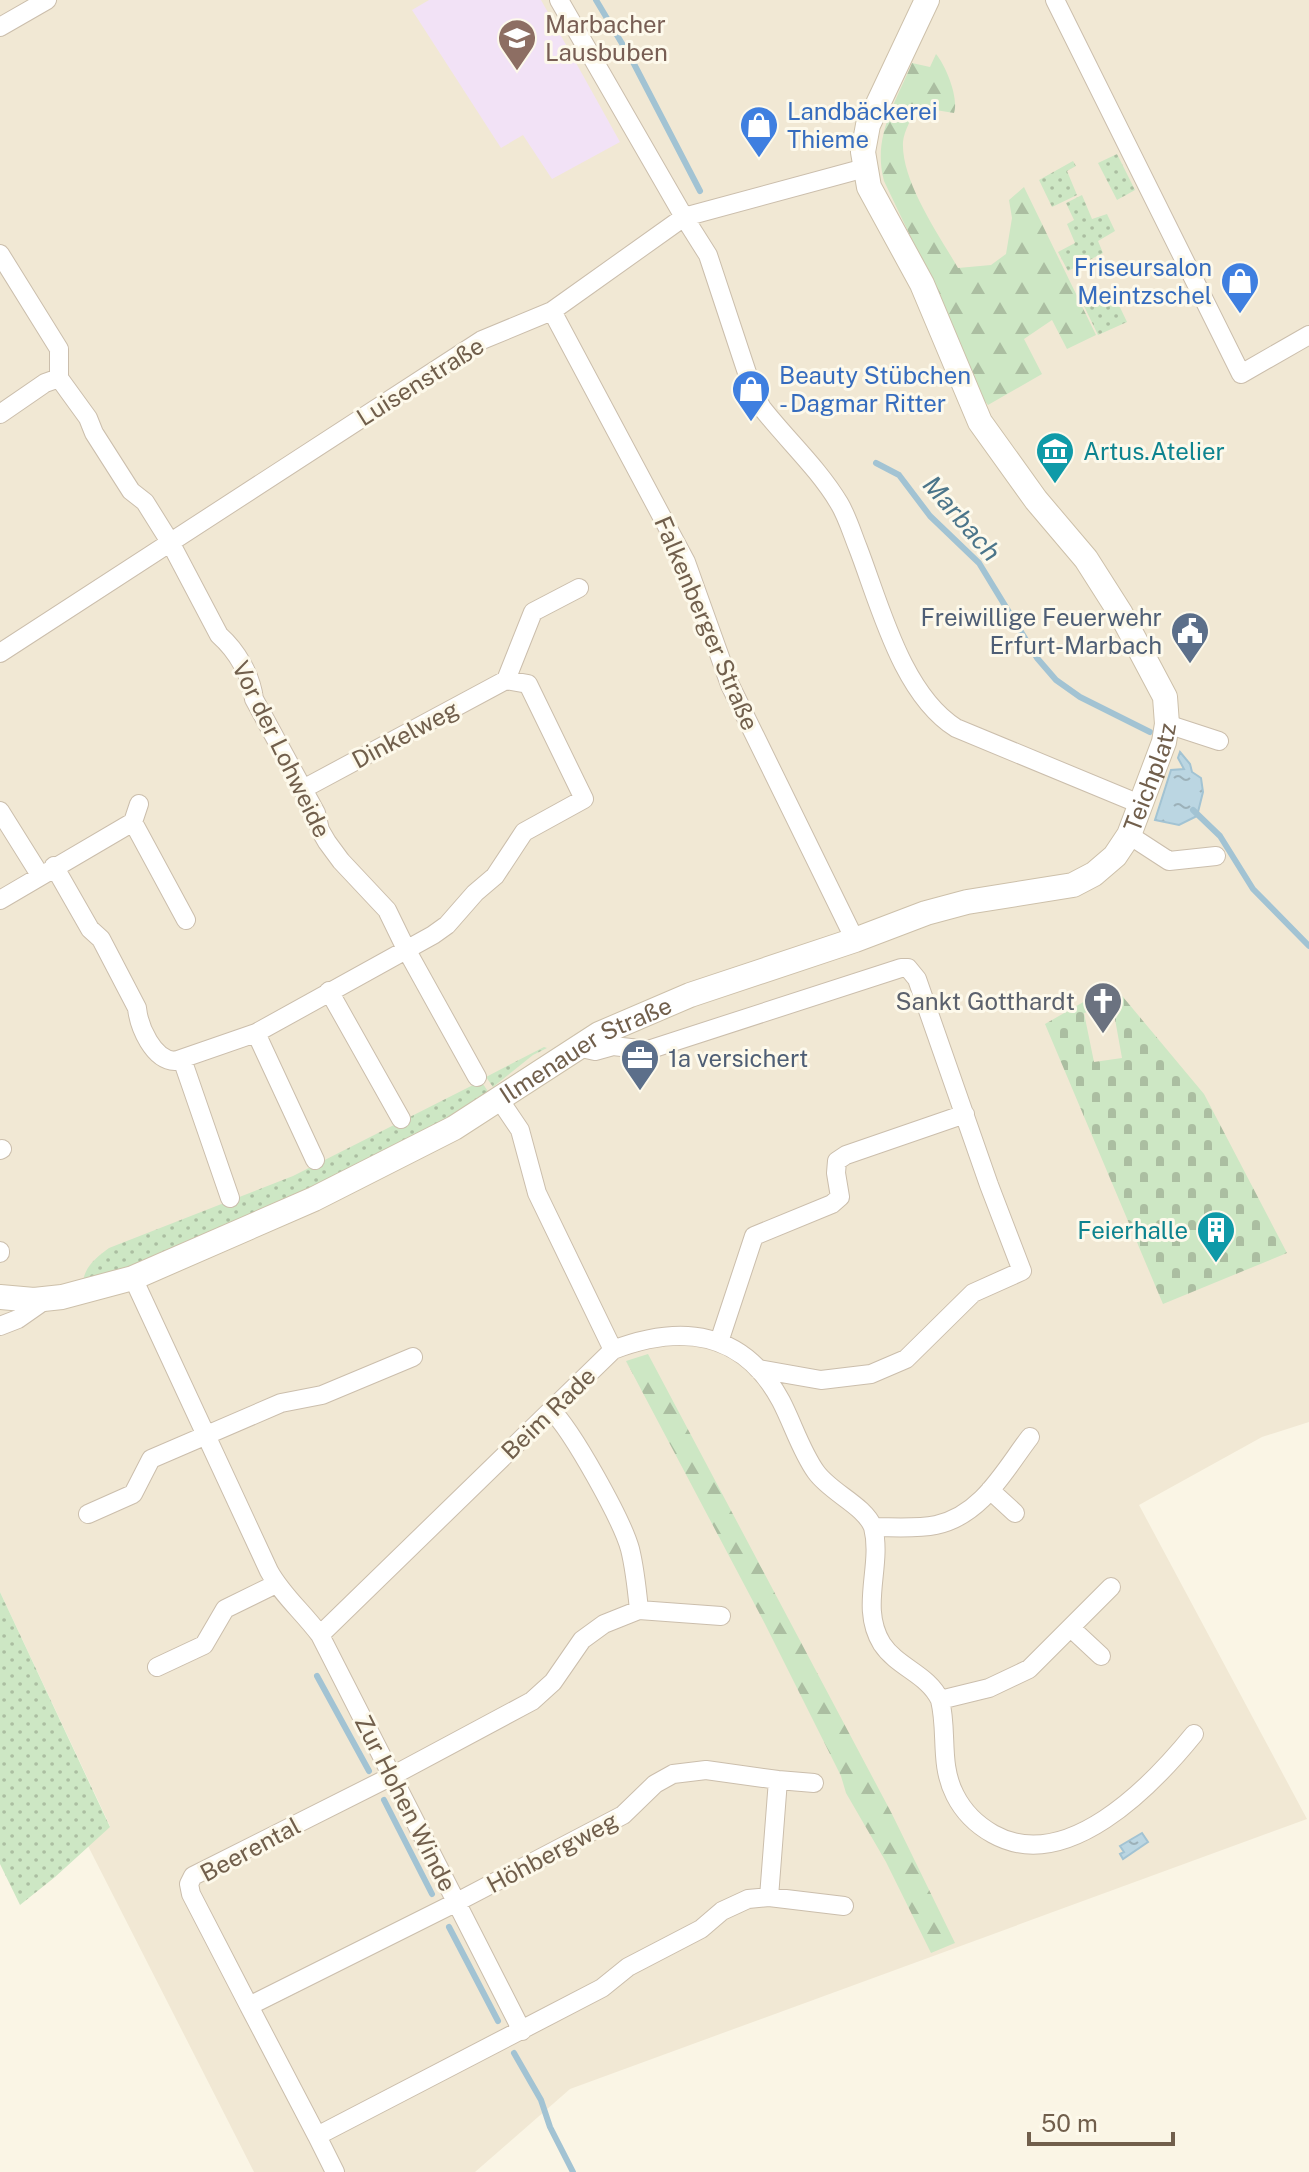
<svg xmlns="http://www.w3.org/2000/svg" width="1309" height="2172" viewBox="0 0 1309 2172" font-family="'Public Sans',sans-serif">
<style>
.residential{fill:#f1e8d4}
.education{fill:#f2e2f6}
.grass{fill:url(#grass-dots)}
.forest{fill:url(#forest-firs)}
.cemetery{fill:url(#cemetery-stones);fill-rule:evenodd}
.water{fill:url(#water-ripples);stroke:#a2c3d3;stroke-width:2}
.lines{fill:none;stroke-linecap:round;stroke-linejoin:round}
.stream{stroke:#a2c3d3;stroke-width:6}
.street-casing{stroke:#cbbeac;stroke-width:20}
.secondary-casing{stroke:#cdc0aa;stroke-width:26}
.street{stroke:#fff;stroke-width:18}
.secondary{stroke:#fff;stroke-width:24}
.labels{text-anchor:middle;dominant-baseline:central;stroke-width:6;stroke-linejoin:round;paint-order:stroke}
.education-label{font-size:24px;fill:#785e54;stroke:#fdf9eb;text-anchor:start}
.shop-label{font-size:24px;fill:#366cbe;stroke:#fdf9eb;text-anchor:start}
.street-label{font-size:24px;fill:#715f4c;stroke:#fdf9eb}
.culture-label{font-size:24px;fill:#0d838f;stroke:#fdf9eb;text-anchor:start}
.service-label{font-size:24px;fill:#4e5e75;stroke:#fdf9eb;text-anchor:end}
.worship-label{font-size:24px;fill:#5b616d;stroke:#fdf9eb;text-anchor:end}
.water-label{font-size:26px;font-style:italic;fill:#4b758a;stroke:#fdf9eb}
</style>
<defs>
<pattern id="grass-dots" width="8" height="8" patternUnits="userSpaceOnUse" patternTransform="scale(2)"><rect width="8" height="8" fill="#cde7c4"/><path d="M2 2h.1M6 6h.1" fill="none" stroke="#abbea1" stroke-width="1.8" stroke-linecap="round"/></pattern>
<pattern id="forest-firs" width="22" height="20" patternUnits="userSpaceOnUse" patternTransform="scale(2)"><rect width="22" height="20" fill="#cde7c4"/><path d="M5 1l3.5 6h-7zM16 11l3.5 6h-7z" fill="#abbea1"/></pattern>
<pattern id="cemetery-stones" width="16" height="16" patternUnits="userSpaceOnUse" patternTransform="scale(2)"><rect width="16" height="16" fill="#cde7c4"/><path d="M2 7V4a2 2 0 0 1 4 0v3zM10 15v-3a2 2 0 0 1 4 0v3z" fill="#abbea1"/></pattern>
<pattern id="water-ripples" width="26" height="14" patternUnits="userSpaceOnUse" patternTransform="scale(2)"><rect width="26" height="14" fill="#bbd6e2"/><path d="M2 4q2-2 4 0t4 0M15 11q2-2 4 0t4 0" fill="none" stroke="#9cb1b9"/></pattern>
</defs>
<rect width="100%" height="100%" fill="#faf5e5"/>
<path class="residential" d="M0,0h1309v1422l-47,15 -123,68 168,314 -737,270 -95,83h-221l-166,-326 22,-20 -110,-234z"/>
<path class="education" d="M429,0h112l79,142 -68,37 -29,-44 -22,13 -89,-138z"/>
<path class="grass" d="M1117,154l18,36 -18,10 -19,-37z
M1073,161l3,5 -9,5 10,24 -25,12 -13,-27z
M1082,195l10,24 15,-5 8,17 -17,10 5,12 -35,18 -10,-19 17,-9 -8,-19 7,-4 -8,-17z
M1104,294l5,10 8,-3 10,21 -29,13 -15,-31z
M544,1047l3,1 -14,7 -40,32 -7,-10z
M481,1081l8,12c-86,54 -176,97 -269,136 -45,19 -90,39 -137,53 2,-16 13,-24 26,-34l184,-72z
M0,1592l110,235 -55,50 -35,28 -20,-41z"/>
<path class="forest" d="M936,54c10,12 23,44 18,59l-37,-6c-5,10 -13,24 -14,35 -2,39 36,93 55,126l33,-3 15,-11 6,-36 -3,-18 15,-13 72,148 -29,14 -15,-29 -28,19 18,35 -54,31 -9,-11 -52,-123 -43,-90c-12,-44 12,-79 28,-118l18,4z
M648,1354l244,460 63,129 -24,10 -45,-91 -40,-69 -5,-17 -76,-152 -139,-263z"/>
<path class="cemetery" d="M1113,985l91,109 83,159 -124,51 -118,-280zM1096,996l8,2 3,10h6l9,50 -28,4 -10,-49 7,-2 -2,-8z"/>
<path class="water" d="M1180,752l10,12 2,8 9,6 2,14 -6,24 -18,9 -24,-5 16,-50 13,-1 -6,-11z
M1142,1833l6,9 -25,17 -3,-5 4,-2 -4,-6z"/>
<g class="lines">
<path class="stream" d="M596,0l37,62 67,129
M876,463l23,12 31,41 49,47 58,95 19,22 24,17 70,35
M1193,810l27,26 33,53 56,57
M317,1676l52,95
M384,1800l48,94
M449,1927l49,94
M514,2053l27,47 9,27 23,45"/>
<defs>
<path id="street" d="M559,0l125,217 24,38 46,139 8,14c25,32 56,60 77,95 8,13 13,30 19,45 22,57 44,146 98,180l186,77
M1055,0l186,374 68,-39
M0,27l47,-27
M0,254l59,95v29l29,40 6,15 37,58 14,11 25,40 49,93c18,16 32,40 35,64l62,114 4,17 7,12 14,19 46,49 19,39 71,128
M552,311l134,251 44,123 125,255
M0,414l45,-31 14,-5
M0,653l482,-313 70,-29 132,-94 181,-49
M506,680l27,-68 46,-24
M1167,724l52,17
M0,811l40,64
M133,822l53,98
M1129,835l40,26 47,-5
M54,866l36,63 11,10 36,69c2,19 16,52 38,53l81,-28 177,-98 14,-10 28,-32 20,-17 29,-44 60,-33 -56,-115 -22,-4 -203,109
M0,900l133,-78 6,-18
M329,991l72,128
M256,1033l59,127
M577,1047l18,4 18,-5 35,4 253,-82h7l9,11 72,206 33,86 -49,22 -67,66 -35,15 -50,6 -63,-11
M182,1059l48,139
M499,1099l21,31 17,63 76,157
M0,1150l2,-1
M0,1251v2
M133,1278l136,293c13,24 34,41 51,64l202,396
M0,1326l18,-7 30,-21
M719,1342l35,-106 78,-32 8,-7 -4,-24 1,-12 9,-6 119,-41
M551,1410c21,20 71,110 79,139 5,20 7,41 9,61
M990,1490l25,23
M88,1514l45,-20 18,-35 130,-56 41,-8 91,-38
M873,1527c10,39 -14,80 9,117 16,24 46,30 58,56l49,-12 40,-19 82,-82
M1072,1629l29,27
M320,1635l293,-285c68,-26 130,-20 168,51 12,23 20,50 35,71 15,21 48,33 57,55 20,0 43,2 63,-2 46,-10 68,-54 94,-88
M157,1667l47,-22 21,-36 51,-25
M940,1700c8,32 -1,64 15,95 8,16 22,30 38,39 73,41 158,-47 201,-100
M769,1897l9,-117
M249,2006l-58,-112 -2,-10 4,-8 199,-100 140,-75 21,-19 29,-42 22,-16 35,-14 82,6
M317,2136l-68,-130 208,-104 166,-87 32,-31 18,-10 33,-4 72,10 36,3
M335,2172l-18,-36 285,-148 26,-21 73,-38 21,-18 26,-12 21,-2 75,9"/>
<g id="secondary">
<path id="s1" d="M0,1297l34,3 28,-3 71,-19 181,-79 140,-71 145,-94 91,-39 165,-55 71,-27 41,-11 106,-17 21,-11 21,-18 14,-21 35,-93 3,-18 -2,-27 -44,-83 -35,-55 -50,-59 -56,-78 -58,-138 -53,-97 -6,-35 5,-27 59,-125"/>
</g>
</defs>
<use href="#street" class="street-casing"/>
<use href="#secondary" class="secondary-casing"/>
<use href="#street" class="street"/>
<use href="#secondary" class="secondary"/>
</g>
<defs>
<symbol id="school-pin" viewBox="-11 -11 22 30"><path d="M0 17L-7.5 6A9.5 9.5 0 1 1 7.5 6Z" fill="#8d6e63" stroke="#fdf9eb"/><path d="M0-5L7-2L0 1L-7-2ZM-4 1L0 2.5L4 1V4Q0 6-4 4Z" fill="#fff"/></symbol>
<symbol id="shop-pin" viewBox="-11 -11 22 30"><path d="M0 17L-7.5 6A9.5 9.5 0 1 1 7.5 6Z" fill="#3f7fe0" stroke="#fdf9eb"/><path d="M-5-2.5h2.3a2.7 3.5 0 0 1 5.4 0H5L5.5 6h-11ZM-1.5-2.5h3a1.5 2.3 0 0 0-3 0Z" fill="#fff"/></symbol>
<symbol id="museum-pin" viewBox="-11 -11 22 30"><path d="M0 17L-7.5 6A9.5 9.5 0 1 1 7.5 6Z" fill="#0f9aa8" stroke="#fdf9eb"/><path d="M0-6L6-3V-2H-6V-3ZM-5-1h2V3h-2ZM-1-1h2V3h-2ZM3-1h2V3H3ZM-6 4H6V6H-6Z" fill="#fff"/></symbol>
<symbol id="civic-pin" viewBox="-11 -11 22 30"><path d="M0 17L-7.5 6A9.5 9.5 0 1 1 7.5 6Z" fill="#5c6f8a" stroke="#fdf9eb"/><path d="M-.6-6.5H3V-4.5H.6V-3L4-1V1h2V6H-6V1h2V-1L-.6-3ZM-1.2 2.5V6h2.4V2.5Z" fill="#fff"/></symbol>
<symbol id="church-pin" viewBox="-11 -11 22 30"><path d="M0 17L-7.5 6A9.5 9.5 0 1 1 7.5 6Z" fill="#6b7280" stroke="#fdf9eb"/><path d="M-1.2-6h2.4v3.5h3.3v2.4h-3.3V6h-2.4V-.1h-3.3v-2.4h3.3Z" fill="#fff"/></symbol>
<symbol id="office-pin" viewBox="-11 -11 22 30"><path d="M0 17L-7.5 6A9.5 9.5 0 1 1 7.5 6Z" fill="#5c6f8a" stroke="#fdf9eb"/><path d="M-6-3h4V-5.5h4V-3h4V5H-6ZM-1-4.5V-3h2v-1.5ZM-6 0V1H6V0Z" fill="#fff"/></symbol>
<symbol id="building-pin" viewBox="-11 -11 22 30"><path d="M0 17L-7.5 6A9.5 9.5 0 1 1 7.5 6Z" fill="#0f9aa8" stroke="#fdf9eb"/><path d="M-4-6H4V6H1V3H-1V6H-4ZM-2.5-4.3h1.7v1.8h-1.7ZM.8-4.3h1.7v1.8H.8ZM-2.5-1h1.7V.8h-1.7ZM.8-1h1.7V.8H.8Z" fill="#fff"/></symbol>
</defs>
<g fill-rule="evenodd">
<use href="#school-pin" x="495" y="16" width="44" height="60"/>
<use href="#shop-pin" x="737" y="103" width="44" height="60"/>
<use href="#shop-pin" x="1218" y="259" width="44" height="60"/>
<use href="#shop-pin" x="729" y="367" width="44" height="60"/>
<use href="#museum-pin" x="1033" y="429" width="44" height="60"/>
<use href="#civic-pin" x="1168" y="609" width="44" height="60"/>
<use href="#church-pin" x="1081" y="979" width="44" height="60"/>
<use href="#office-pin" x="618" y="1036" width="44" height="60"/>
<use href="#building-pin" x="1194" y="1208" width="44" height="60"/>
</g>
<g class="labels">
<g class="education-label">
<text x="545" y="24">Marbacher<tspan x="545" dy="28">Lausbuben</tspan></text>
</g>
<g class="shop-label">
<text x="787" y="111">Landbäckerei<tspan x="787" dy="28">Thieme</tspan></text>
<text x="1212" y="267" text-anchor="end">Friseursalon<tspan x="1212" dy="28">Meintzschel</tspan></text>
<text x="779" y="375">Beauty Stübchen<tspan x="779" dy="28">- Dagmar Ritter</tspan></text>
</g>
<g class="street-label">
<text transform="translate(420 381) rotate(-32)">Luisenstraße</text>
<text transform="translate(707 623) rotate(67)">Falkenberger Straße</text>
<text transform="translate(405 734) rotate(-28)">Dinkelweg</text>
<text transform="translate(282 749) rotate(64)">Vor der Lohweide</text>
<text stroke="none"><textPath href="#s1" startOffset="1300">Teichplatz</textPath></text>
<text stroke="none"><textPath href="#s1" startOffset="644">Ilmenauer Straße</textPath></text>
<text transform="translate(548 1413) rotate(-44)">Beim Rade</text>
<text transform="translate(406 1803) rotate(63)">Zur Hohen Winde</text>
<text transform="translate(250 1849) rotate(-28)">Beerental</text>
<text transform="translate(552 1852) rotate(-28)">Höhbergweg</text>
</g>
<g class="culture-label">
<text x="1083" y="451">Artus.Atelier</text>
<text x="1188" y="1230" text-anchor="end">Feierhalle</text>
</g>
<g class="service-label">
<text x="1162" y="617">Freiwillige Feuerwehr<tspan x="1162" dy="28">Erfurt-Marbach</tspan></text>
<text x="668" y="1058" text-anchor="start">1a versichert</text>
</g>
<g class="worship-label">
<text x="1075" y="1001">Sankt Gotthardt</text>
</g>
<g class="water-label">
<text transform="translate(962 518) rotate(49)">Marbach</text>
</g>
</g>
<path d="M1029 2132v12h144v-12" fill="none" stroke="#715f4c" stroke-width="4"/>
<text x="1041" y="2132" font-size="24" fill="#715f4c" stroke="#fdf9eb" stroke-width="6" paint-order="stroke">50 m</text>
</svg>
